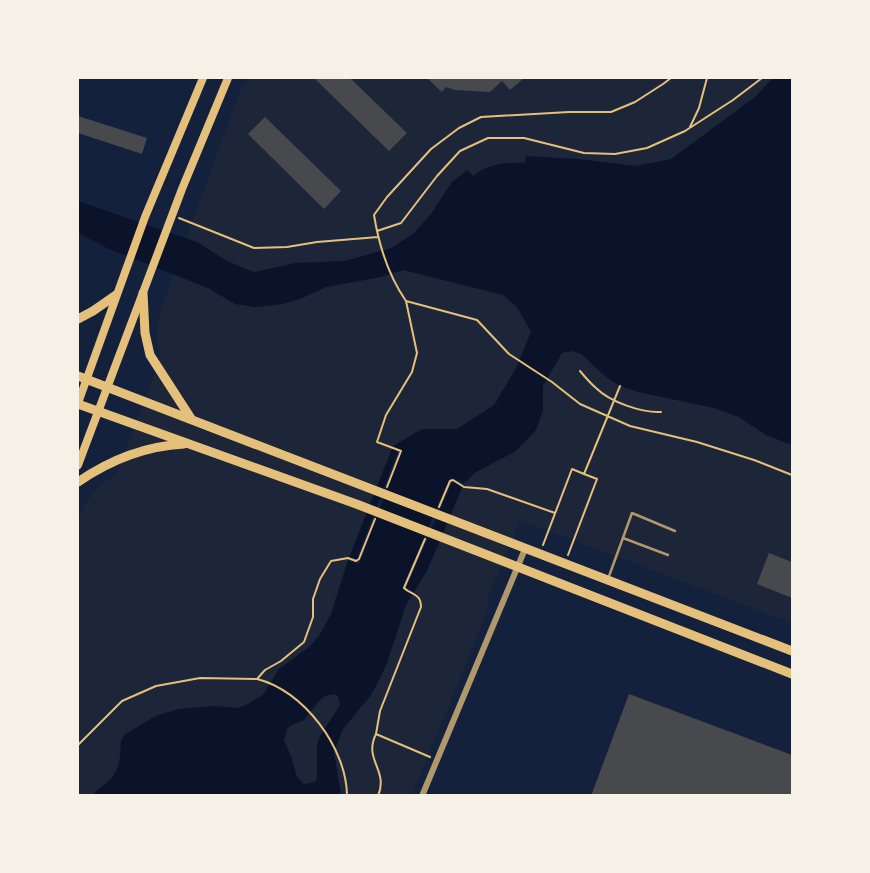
<svg xmlns="http://www.w3.org/2000/svg" width="870" height="873" viewBox="0 0 870 873" font-family="Mulish,sans-serif">
<style>
.green{fill:#1d2539}
.water{fill:#0b132b;fill-rule:evenodd}
.pier{fill:#14213d}
.building{fill:#48494c}
.lines{fill:none;stroke-linecap:round;stroke-linejoin:round}
.path{stroke:#e5c07b;stroke-width:2}
.service{stroke:#b1986c;stroke-width:2.5}
.tertiary{stroke:#b1986c;stroke-width:6}
.secondary{stroke:#e5c07b;stroke-width:8}
.primary{stroke:#e5c07b;stroke-width:9}
</style>
<rect width="100%" height="100%" fill="#14213d"/>
<path class="green" d="M249,78h543v545l-272,-103 -32,78 -1,14 -75,183h-334v-273l5,-15 14,-19 20,-15 44,-115 -5,-22 5,-26 12,-35 66,-181z"/>
<path class="water" d="M773,78h19v367l-26,-10 -27,-18 -25,-9 -76,-16 -18,-6 -15,-10 -24,-22 -9,-3 -10,2 -19,33v24l-7,20 -20,21 -40,21 -12,11 -37,88 -21,34 -19,58 -7,15 -9,17 -28,34 -4,10 -5,13 7,43h-249l20,-17 5,-9 3,-11 1,-17 4,-7 33,-19 21,-6 35,-3 24,2 8,-3 17,-10 16,-26 30,-22 10,-11 12,-22 17,-54 45,-114 29,-17h35l37,-24 22,-37 15,-36 -14,-25 -14,-12 -100,-25 -22,7 -55,10 -26,12 -17,5 -28,3 -20,-3 -27,-16 -99,-39 -31,-16v-32l119,41 30,19 27,11 42,-9 49,-2 46,-13 22,-14 18,-20 21,-32 15,-12 6,6c15,-12 32,-14 52,-13l1,-7 53,3 56,7 36,-7 84,-62zM334,694l4,2 2,9 -20,31 -3,9v33l-2,4 -11,2 -7,-7 -6,-21 -7,-16 3,-11 3,-3 14,-6 14,-18 7,-6z"/>
<path class="pier" d="M390,445l12,5 -43,114 -11,-4 1,-3 8,2 41,-108 -9,-4z
M450,477l14,6 -2,3 -10,-4 -46,106 11,5 -1,2 -14,-6z"/>
<path class="building" d="M314,78h36l57,55 -18,18z
M427,78h97l-14,12 -8,-9 -12,11 -35,-2 -9,-3 -4,5z
M78,116l69,22 -5,16 -64,-21z
M265,117l76,74 -17,18 -76,-75z
M769,553l23,9v36l-35,-14z
M629,694l163,61v41h-201z"/>
<g class="lines">
<path class="path" d="M671,78l-8,6 -28,18 -24,10h-42l-88,5 -22,11 -28,21 -44,48 -13,18c5,31 14,60 32,86l71,19 32,34 43,28 28,22 50,22 67,16 57,18 38,15
M690,127l9,-19 8,-30
M179,218l75,30 33,-1 30,-5 61,-5
M377,231l24,-8 36,-47 23,-25 28,-13h36l60,15 31,1 32,-6 38,-17 48,-31 29,-22
M580,371c5,6 10,12 16,17 14,14 46,25 65,24
M387,487l14,-36 -24,-9 9,-27 26,-43 5,-19 -11,-52
M439,507l11,-26 3,-1 11,7 23,2 68,24
M425,539l-21,49c7,7 17,5 17,19l-41,104 -4,23 54,23
M543,545l29,-76 12,5
M568,555l29,-76 -13,-5 36,-88
M376,734c-13,26 13,36 2,62
M78,745l44,-44 34,-15 44,-8 57,1
M347,796c0,-48 -44,-106 -90,-117l8,-9 16,-9 23,-19 9,-25v-18l7,-20 11,-18 17,-3 8,3 3,-2 16,-40"/>
<path class="service" d="M623,538l45,17
M608,579l24,-66 43,18"/>
<path class="tertiary" d="M422,796l103,-247"/>
<path class="secondary" d="M78,403l67,-186 58,-139
M78,465l104,-276 46,-111"/>
<path class="primary" d="M143,293l2,40 5,22 42,65
M78,319l15,-8 23,-16
M78,376l714,275
M78,404l281,101 433,169
M78,482c32,-22 67,-36 106,-38"/>
</g>
<rect width="870" height="873" fill="none" stroke="#f6f1e7" stroke-width="158"/>
</svg>
